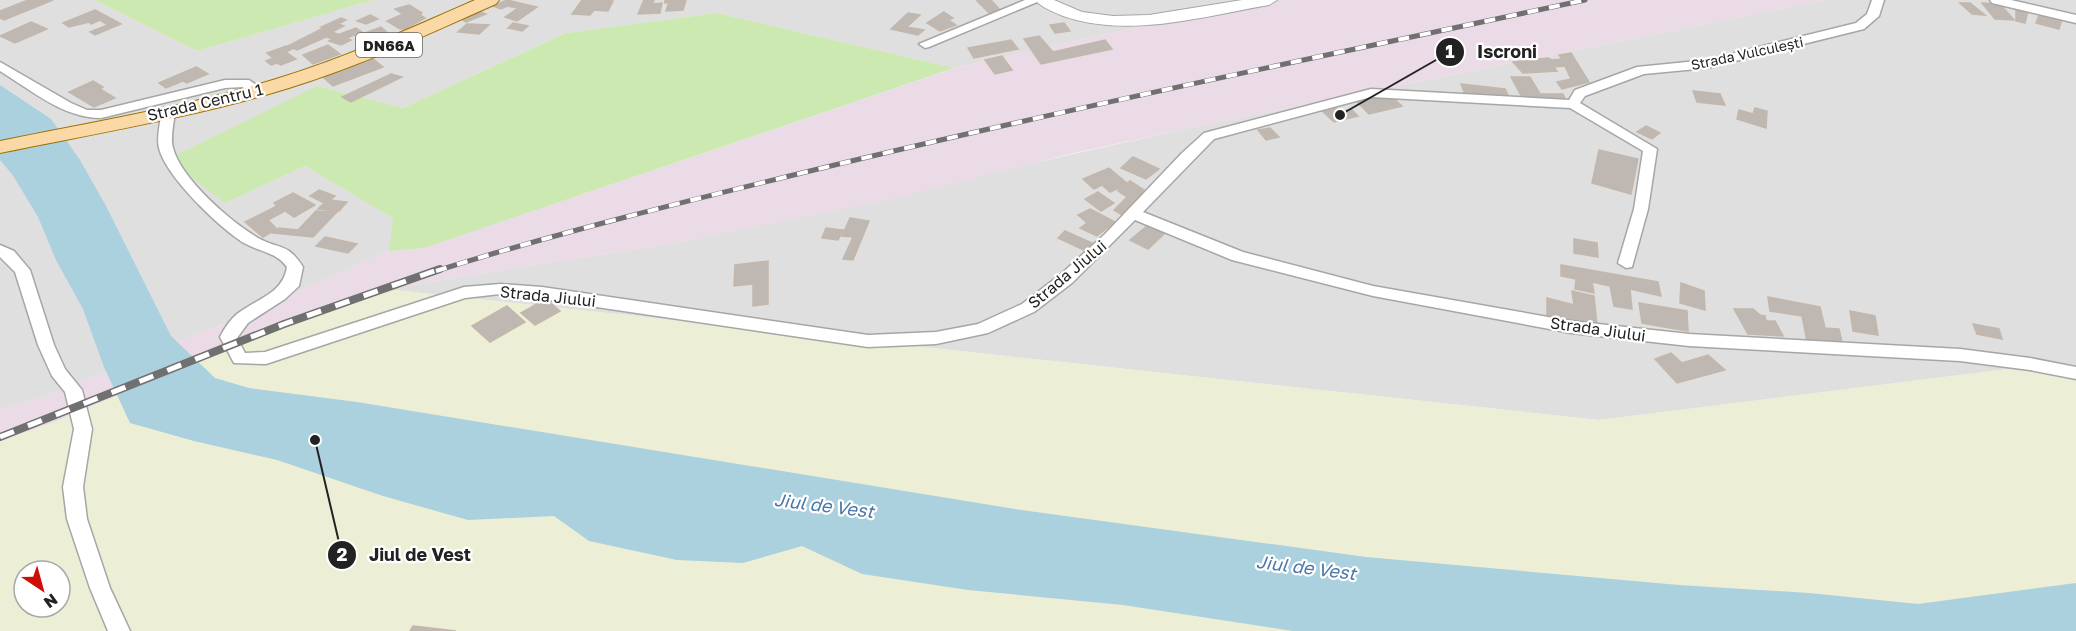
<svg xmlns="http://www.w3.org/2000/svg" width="2076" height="631" viewBox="0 0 2076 631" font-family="'Golos Text',sans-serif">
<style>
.residential{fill:#e0dfdf}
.industrial{fill:#eadbe7}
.farmland{fill:#ecefd5;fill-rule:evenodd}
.grass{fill:#cbe9b1}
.water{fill:#abd0de}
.building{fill:#bfb8b2;stroke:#c3b7ab;stroke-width:1.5}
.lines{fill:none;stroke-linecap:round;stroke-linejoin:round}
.minor-casing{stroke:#a6a6a6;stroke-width:3}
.tertiary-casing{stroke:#a6a6a6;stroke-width:2}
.primary-casing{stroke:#9b7004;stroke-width:2}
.minor{fill:#fff;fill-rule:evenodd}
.tertiary{fill:#fff;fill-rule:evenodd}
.primary{fill:#fad9a6;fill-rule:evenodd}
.rail-far1-casing{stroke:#707070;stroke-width:5}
.rail-casing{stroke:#707070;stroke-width:8}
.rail-far1{stroke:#fff;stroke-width:4;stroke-dasharray:11;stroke-linecap:butt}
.rail{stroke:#fff;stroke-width:5;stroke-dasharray:15;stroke-linecap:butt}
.labels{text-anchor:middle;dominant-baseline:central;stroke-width:4.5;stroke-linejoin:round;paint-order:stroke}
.far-street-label{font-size:14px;fill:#222;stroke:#fff}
.shield{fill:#fff;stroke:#646464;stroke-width:1.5}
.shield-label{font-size:15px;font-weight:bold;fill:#222}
.street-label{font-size:16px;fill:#222;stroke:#fff}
.water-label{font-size:18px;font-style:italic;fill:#4c77a8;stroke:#fff}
.leader{fill:none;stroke:#222;stroke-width:2}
.callout-dot{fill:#222;stroke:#fff;stroke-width:2}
.mark-label{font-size:18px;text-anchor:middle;font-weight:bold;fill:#fff}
.callout-label{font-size:18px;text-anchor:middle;font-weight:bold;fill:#222;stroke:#fff;stroke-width:4.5;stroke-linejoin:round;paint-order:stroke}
</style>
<rect width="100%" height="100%" fill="#f2efe9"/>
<path class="residential" d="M0,0h95l102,51 176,-51h918l-158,28 -179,40 -237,-55 -151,20 -163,75 -86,-22 -92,117 80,-37 89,52 -5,33 -154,68 -190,78 -45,12z
M1824,0h252v378l-68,-9 -409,51 -1213,-131 304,-49 504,-113z"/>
<path class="industrial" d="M1291,0h533l-630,127 -125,27 -177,45 -202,41 -304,49 -334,134 -52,18v-32l45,-12 190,-78 154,-68 35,-3 531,-180 178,-40z"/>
<path class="farmland" d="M386,289l1213,131 409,-51 68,9v253h-2076v-190l52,-18 198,-84zM24,571h36v36h-36z"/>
<path class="grass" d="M95,0h278l-176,51z
M717,13l237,55 -530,180 -35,3 4,-33 -88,-52 -80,37 -57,-44 149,-73 86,22 163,-75z"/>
<path class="water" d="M0,85l51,34 29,41 26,46 65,130 44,42 34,10 108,14 658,107 351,48 313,28 130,8 109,11 158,-21v48h-783l-170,-26 -155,-15 -106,-16 -60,-28 -59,17 -66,-3 -88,-19 -35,-25 -86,4 -85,-24 -106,-36 -83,-19 -64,-18 -26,-56 -21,-58 -27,-49 -18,-43 -26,-43 -12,-14z"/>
<path class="building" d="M28,0h25l-49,20 -4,-2v-7z
M507,0l30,7 -20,14 -12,-4 13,-9 -11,-2 -6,3 -8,-3z
M582,0h14l17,1 -5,10 -14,-1 -4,5 -18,-1z
M644,0h10l-1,4 9,-1 -2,10 -22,1z
M665,0h21l-3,10 -17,1 3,-9 -4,1z
M991,0l9,10 -11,3 -12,-12z
M1960,3h10l15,12 -13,-1z
M1982,3l18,1 14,16 -19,-1z
M409,5l13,8 -2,2 5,3 -20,11h-5l-13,-8 16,-7 -8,-5z
M2016,8l12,3 -3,12 -9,-2z
M95,10l26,14 -26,11 -5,-3 18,-7 -8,-5 -9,4 -2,-2 -20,5 -6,-4z
M480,12l6,2 -20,8 -5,-3z
M944,12l9,6 -5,2 8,5 -16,6 -13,-8z
M908,13l12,2 -13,12 17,3 -6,5 -27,-6z
M2040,13l22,6 -3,10 -23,-6z
M370,15l8,4 -12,5 -9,-3z
M341,18l5,2 -8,4 6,2 -10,5 -13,-4z
M31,22l16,7 -32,14 -15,-7z
M513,23l15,3 -6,5 -14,-3z
M1064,23l6,8 -15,2 -5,-8z
M467,24l22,1 -10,9 -21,-2z
M381,27l9,8 -20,7 -8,-8z
M323,28l28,12 -10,5 -12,-4 4,-2 -7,-2 -29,13 -9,-4z
M356,28l6,4 -15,6 -7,-4z
M1039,36l14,16 52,-12 7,9 -71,15 -17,-25z
M1011,40l7,9 -44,9 -6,-10z
M328,45l12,9 -27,10 -10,-9z
M286,46l6,3 -6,3 10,7 -15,6 -4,-2 -6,2 -5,-4 7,-3 -6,-5z
M1571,53l18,29 -27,7 -5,-7 14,-3 -6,-13 -11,1 3,4 -34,2 -10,-11 35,-4 4,2 10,-1 -3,-4z
M1002,56l10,14 -17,4 -10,-14z
M372,58l11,9 -50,19 -9,-8z
M196,67l12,7 -21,9 -4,-2 -17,7 -7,-5z
M391,74l11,3 -51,25 -9,-5z
M1511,77h19l10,17h23l3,7 -43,-2z
M93,81l10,6 -3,2 15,9 -21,9 -25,-15z
M1461,84l44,5 4,8 -44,-3z
M1693,91l27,3 5,11 -28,-3z
M1389,94l13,12 -33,8 -12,-12z
M1335,107l5,5 11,-3 7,7 -24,6 -13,-12z
M1755,108l12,3 -1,17 -29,-9 2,-9 14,4z
M1646,126l14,7 -8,6 -15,-7z
M1270,128l9,9 -13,3 -8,-10z
M1599,150l39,9 -7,35 -39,-11z
M1133,157l26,12 -13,10 -25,-11z
M1109,168l19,16 -18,8 -8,-7 -8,4 -11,-10z
M1130,181l14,9 -22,25 -8,-5 13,-13 -9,-6z
M319,190l16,6 -5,4 17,2 -8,9 -21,-2 6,-6 -14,-7z
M1098,192l16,11 -13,8 -16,-12z
M293,193l22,12 -21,12 -9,-6 -17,9 9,9 -14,8 -18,-15 32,-16 -3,-3z
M1090,209l25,13 -18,14 -17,-8 7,-5 -9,-8z
M316,211l21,1 -24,25 -40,-4 6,-5 19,2z
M850,218l19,3 -16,39 -10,-1 10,-22 -11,-1z
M1148,225l18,7 -18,17 -18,-9z
M826,228l17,2 -5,10 -16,-2z
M1065,231l27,12 -8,7 -26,-12z
M325,237l32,7 -9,9 -32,-7z
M1574,239l23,4 1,14 -24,-4z
M768,261v43l-15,2v-22l-19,2 1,-21z
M1561,265l97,17 3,14 -31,-7 2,20 -18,-3 -4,-20 -18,-4 2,11 -19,-4 1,-10 -15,-3z
M1681,283l23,8 1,19 -25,-7z
M1572,291l22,5 3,29 -50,-10v-17l27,7z
M1768,297l52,10 5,21 14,1 4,17 -36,-5 -5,-25 -32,-5z
M546,299l14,12 -25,14 -14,-12z
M1639,303l48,8 1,20 -46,-8z
M507,306l18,16 -35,20 -18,-16z
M1734,309h19l7,6 5,1 1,5h9l8,15 -35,-2z
M1850,311l25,5 3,19 -25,-4z
M1973,324l26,5 3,10 -25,-5z
M1671,353l11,10 26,-8 17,15 -48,13 -22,-24z
M413,626l43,5h-46z"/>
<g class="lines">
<defs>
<path id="minor" d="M1025,0h17l-113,47 -4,1 -6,-4z
M1872,0h12l-5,16 -15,13 -157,39 -63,6 -59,22 -5,7 77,46 -9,60 -16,58 -6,1 -8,-5 16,-54 9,-58 -73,-43 -199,-11 -157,42 -71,73 100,40 130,34 198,35 118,13 271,15 70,9 46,9v12l-46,-9 -70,-9 -271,-15 -118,-13 -198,-37 -141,-36 -97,-40 -63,63 -38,29 -46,21 -52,11 -68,3 -326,-48 -42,-5 -35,4 -199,66 -32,-1 -14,-26c4,-8 10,-17 17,-23 19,-15 46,-20 50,-47 -11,-15 -27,-15 -43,-24 -25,-16 -78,-66 -85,-95 -3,-12 2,-25 2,-37l2,-3h10l2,3c-1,12 -5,26 -2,37 8,31 58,74 85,90 22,12 29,4 45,29l-4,19 -14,13 -37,24 -11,15 8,15 20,-1 199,-65 36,-3 42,3 326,48 68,-3 42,-8 44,-20 38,-29 45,-41 77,-81 22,-20 167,-44 198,11 6,-10 62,-23 70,-7 149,-37 11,-9z
M1990,0h21l65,15v8l-84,-20z
M0,62l71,41 16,7h14l124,-30h24l16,11 -7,4 -16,-8 -17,1 -124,30c-38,0 -70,-28 -101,-47z
M0,245l14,6 16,19 24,75 11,24 17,21 10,39 -9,58 4,32 23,69 20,43h-22l-18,-43 -23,-69 -4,-32 11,-58 -9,-37 -13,-16 -14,-31 -23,-73 -15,-15z"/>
<path id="tertiary" d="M1035,0h19l28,12 31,4 36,-1 93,-15h35l-8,5c-65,11 -141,34 -206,11 -9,-4 -21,-8 -28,-16z"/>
<path id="primary" d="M475,0h24l-3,4c-68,30 -135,62 -207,84 -94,29 -192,45 -289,65v-12c92,-19 186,-34 276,-62 68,-21 133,-50 199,-79z"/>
</defs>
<use href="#minor" class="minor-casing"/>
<use href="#tertiary" class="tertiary-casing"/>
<use href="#primary" class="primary-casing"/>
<use href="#minor" class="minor"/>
<use href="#tertiary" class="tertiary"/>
<use href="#primary" class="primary"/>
<defs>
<path id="rail-far1" d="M436,271c124,-39 251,-70 378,-101 256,-62 514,-115 771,-170"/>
<path id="rail" d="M0,437l284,-113 156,-55"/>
</defs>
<use href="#rail-far1" class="rail-far1-casing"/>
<use href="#rail" class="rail-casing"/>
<use href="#rail-far1" class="rail-far1"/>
<use href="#rail" class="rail"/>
</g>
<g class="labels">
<g class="far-street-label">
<text transform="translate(1747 53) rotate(-12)">Strada Vulculești</text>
</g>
<rect class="shield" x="356" y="33" width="66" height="24" rx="4.5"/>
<g class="shield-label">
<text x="389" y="45">DN66A</text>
</g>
<g class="street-label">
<text transform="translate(205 102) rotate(-13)">Strada Centru 1</text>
<text transform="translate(1067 274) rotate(-40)">Strada Jiului</text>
<text transform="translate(548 296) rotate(6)">Strada Jiului</text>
<text transform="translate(1598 329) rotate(8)">Strada Jiului</text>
</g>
<g class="water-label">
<text transform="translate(824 505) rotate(7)">Jiul de Vest</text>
<text transform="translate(1306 567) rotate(7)">Jiul de Vest</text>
</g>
</g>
<path class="leader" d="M1340 115L1450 52M315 440L342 555"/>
<g class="callout-dot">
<circle cx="1340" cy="115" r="6"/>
<circle cx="315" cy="440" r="6"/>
<circle cx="1450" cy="52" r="15"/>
<circle cx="342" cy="555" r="15"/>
</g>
<g class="mark-label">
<text x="1450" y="58">1</text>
<text x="342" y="561">2</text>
</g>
<g class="callout-label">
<text x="1507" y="58">Iscroni</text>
<text x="420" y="561">Jiul de Vest</text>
</g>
<g transform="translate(42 589) rotate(144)"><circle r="28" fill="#ffffff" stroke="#a7a7a7" stroke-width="1.5"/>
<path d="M0-4.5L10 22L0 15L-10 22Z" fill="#ce0e06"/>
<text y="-9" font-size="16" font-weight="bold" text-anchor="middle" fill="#222222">N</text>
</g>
</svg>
